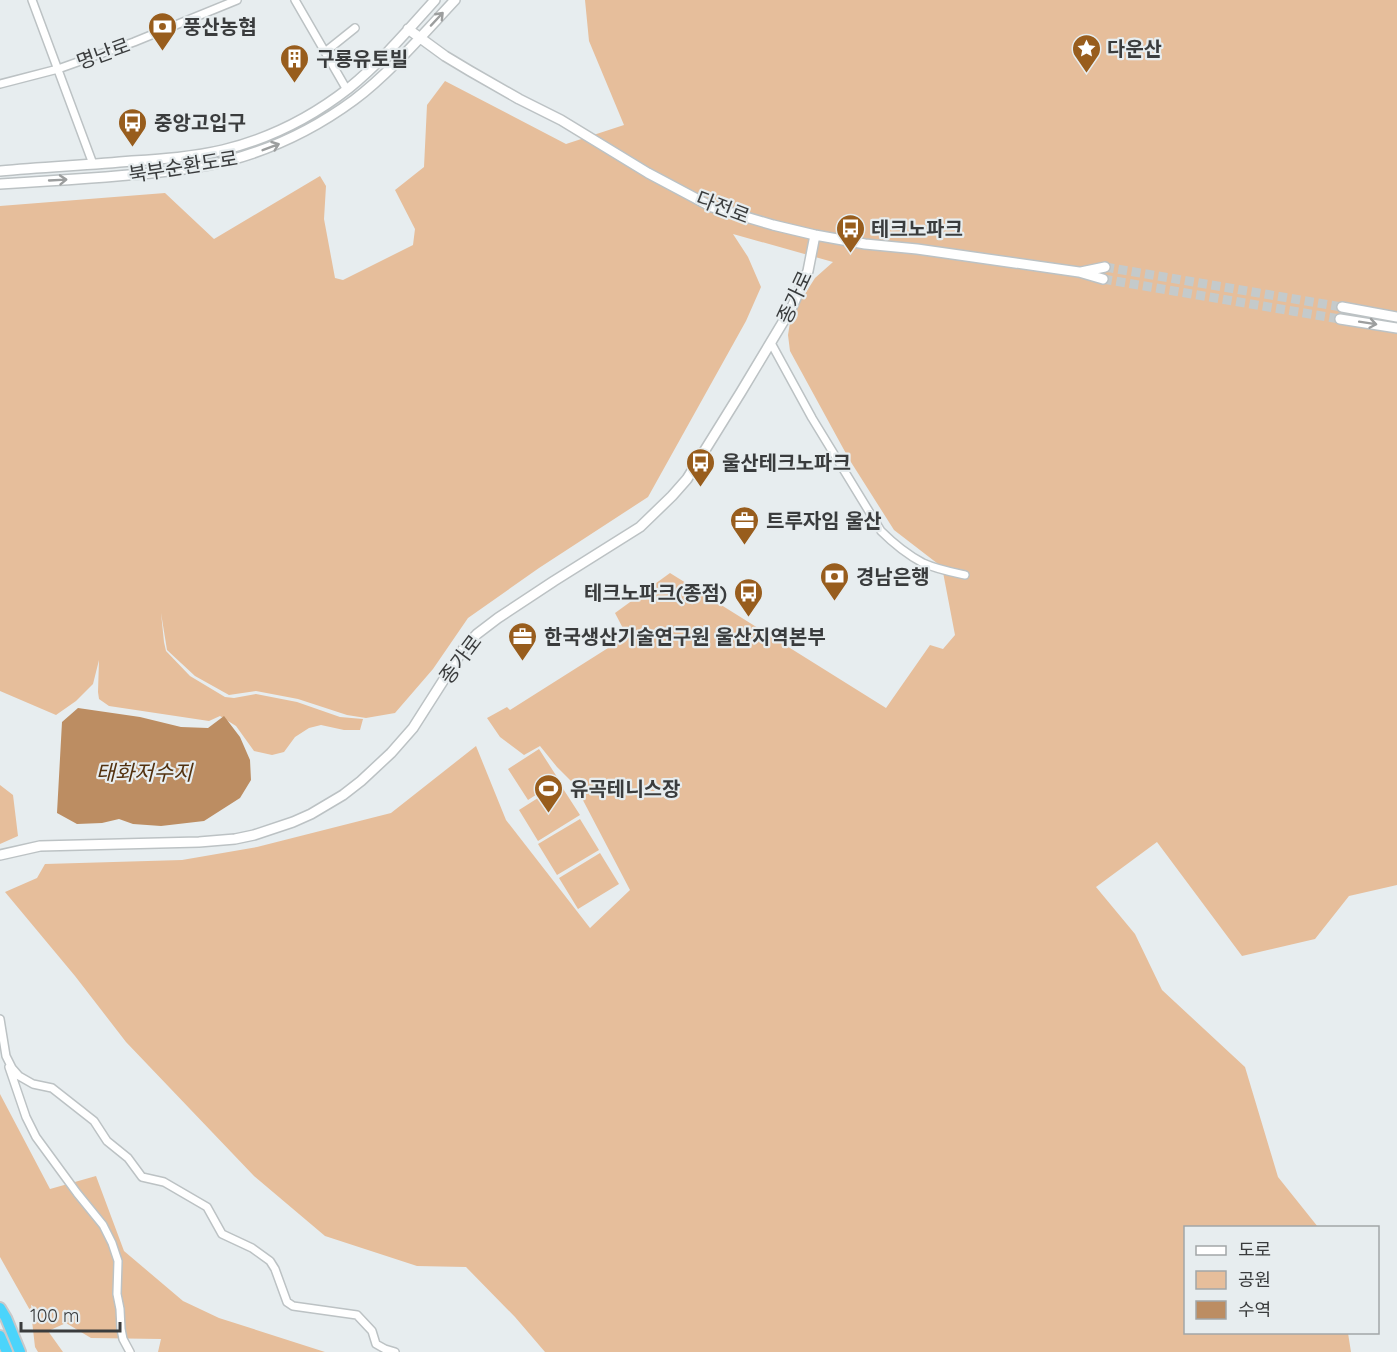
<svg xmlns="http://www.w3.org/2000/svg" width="1397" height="1352" viewBox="0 0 1397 1352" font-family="Quicksand,'Noto Sans KR',sans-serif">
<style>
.green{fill:#e6be9b}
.water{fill:#bc8d62}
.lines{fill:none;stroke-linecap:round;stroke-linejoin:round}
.secondary-tunnel{stroke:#c4cacb;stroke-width:9;stroke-dasharray:9 4.5;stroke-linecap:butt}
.minor-casing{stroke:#bcc2c4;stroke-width:10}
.secondary-casing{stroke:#bcc2c4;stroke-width:12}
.trunk-casing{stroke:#c8c8c9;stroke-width:14}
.minor{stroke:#fff;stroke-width:7}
.secondary{stroke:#fff;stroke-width:9}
.trunk{stroke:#4bd4fb;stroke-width:10}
.oneway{stroke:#9c9e9e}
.labels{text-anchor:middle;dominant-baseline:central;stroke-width:4.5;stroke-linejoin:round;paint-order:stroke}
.poi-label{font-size:20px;font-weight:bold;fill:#3a3c3d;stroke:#e7edef;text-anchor:start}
.street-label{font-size:20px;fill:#3a3c3d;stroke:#e7edef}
.water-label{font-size:21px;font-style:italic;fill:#52310e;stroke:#e7edef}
</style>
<rect width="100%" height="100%" fill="#e7edef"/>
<path class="green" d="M585,0h812v885l-48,11 -34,43 -73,17 -85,-114 -61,45 39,47 27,56 83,77 33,110 40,50 -132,1v104l162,1 3,19h-806l-30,-35 -49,-50 -49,-1 -92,-30 -71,-60 -128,-134 -51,-66 -70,-84 32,-14 8,-14 137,-4 75,-13 134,-34 85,-67 30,74 84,108 40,-38 -55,-105 -18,-18 -17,-21 -16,9 -24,-18 -13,-19 20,-11 3,3 117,-74 -12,-23 55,-40 216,135 44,-63 13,4 12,-14 -13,-68 -48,-37 -45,-71 -59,-108 -2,-16 3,-19 24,-38 18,-16 -100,-28 15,23 13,30 -15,34 -98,176 -109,71 -71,50 -35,51 -38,44 -29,5 -19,-3 -49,-16 -42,-8 -27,4 -34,-19 -28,-26 -6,-37 3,29 2,9 24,25 35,21 9,1 22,-4 41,8 43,15 23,2 -3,11h-16l-23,-5 -12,3 -14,9 -11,15 -12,3 -18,-4 -18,-25 -16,-10 -11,5 -100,-15 -10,-7 -1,-7 1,-32 -6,24 -17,17 -20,14 -56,-24v-485l165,-13 49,46 106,-63 6,10 -2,33 11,59 8,2 70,-35 2,-16 -20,-39 29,-23 3,-62 18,-24 121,63 58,-19 -35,-84z
M539,749l20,31 -31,20 -20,-31z
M560,784l20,31 -42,26 -19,-31z
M0,785l13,10 5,41 -18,8z
M580,819l19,31 -42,25 -19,-31z
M600,853l19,31 -41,25 -19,-31z
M0,1094l50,95 46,-13 28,75 59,50 36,17 106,34h-167l3,-13 -70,-1 -25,-15 -18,8 15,21h-25l-3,-5 -4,-35 -31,-55z"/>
<path class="water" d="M78,708l62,9 41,10 27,1 16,-12 16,21 10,23 1,20 -11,18 -36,23 -43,5 -28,-2 -14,-5 -17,4 -25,1 -20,-11 5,-91z"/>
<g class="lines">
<path class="secondary-tunnel" d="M1105,267l237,40
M1103,279l237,40"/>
<defs>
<path id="minor" d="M32,0l61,164
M295,0l52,90
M325,52l30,-24
M0,84l58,-15 76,-27 103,-42
M771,343l41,75 69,113c12,12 27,24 42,32 13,6 28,9 42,12
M0,1019l6,37 6,12 7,8 14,8 19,4 42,33 13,20 21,17 14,19 22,5 43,25 15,27 30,14 18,13 5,8 12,33 6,4 64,9 15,16 4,13 9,5 10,3
M9,1067l17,50 10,20 41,56 26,32 9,18 6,18 -1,33 3,15 1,20 2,10 7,13"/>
<path id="secondary" d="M408,29l37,27 25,15 49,28 42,21 87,53 64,34 61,18 42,10 50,9 52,5 162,23 24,7
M0,171c44,-4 88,-6 132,-10 31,-2 61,-4 91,-11 45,-11 89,-33 126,-62 32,-26 59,-58 86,-88
M0,184c50,-3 100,-6 151,-11 25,-3 51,-5 76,-12 46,-12 89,-33 127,-61 36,-27 70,-67 101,-100
M1081,272l24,-5
M1342,307l55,10
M1340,319l57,9
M0,855l40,-9 159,-4 36,-3 19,-4 39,-13 18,-8 32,-19 18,-14 30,-28 22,-25 51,-80 13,-14 21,-16 56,-37 86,-54 32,-31 15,-17 54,-87 51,-85 16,-36 7,-36"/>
<path id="trunk" d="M0,1308l6,10 14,34
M0,1336l7,16"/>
</defs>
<use href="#minor" class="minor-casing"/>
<use href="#secondary" class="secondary-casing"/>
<use href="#trunk" class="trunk-casing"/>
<use href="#minor" class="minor"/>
<use href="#secondary" class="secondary"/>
<use href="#trunk" class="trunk"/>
</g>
<defs><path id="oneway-shaft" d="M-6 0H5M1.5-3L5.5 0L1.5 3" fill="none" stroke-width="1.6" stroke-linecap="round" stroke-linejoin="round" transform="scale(1.5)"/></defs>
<g class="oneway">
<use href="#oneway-shaft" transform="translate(437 19) rotate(-47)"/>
<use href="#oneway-shaft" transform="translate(271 147) rotate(-21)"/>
<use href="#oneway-shaft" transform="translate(58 180) rotate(-3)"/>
<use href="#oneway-shaft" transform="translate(1368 323) rotate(9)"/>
</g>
<defs>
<symbol id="bank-pin" viewBox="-11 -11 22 30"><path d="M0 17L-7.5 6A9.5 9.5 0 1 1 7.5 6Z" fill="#985d1d" stroke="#e7edef"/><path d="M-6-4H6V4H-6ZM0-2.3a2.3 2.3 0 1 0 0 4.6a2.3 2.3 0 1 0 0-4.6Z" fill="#fff"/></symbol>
<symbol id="sight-pin" viewBox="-11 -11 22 30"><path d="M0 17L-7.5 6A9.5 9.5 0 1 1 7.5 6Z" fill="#985d1d" stroke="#e7edef"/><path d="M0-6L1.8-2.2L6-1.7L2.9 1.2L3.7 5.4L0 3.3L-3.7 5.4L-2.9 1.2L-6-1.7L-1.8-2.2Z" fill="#fff"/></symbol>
<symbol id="building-pin" viewBox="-11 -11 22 30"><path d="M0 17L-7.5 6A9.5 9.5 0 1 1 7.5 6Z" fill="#985d1d" stroke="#e7edef"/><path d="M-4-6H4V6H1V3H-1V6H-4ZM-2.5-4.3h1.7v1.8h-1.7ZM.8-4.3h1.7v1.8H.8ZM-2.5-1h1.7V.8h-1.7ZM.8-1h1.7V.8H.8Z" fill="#fff"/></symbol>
<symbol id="bus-pin" viewBox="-11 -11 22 30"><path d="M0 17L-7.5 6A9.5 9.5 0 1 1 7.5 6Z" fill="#985d1d" stroke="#e7edef"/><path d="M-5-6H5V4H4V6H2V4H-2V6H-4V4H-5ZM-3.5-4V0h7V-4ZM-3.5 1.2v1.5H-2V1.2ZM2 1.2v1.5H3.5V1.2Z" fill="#fff"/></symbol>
<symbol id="office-pin" viewBox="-11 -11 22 30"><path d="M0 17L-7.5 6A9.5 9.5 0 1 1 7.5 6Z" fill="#985d1d" stroke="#e7edef"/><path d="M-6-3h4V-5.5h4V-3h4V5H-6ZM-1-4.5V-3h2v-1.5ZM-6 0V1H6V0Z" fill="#fff"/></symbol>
<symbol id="stadium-pin" viewBox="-11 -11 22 30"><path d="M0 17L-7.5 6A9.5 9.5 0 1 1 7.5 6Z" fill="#985d1d" stroke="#e7edef"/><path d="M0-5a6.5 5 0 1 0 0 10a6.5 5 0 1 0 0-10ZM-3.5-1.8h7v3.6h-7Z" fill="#fff"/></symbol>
</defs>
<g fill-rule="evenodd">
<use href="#bank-pin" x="146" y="10" width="33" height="45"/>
<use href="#sight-pin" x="1070" y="32" width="33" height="45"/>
<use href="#building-pin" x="278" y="42" width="33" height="45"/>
<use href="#bus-pin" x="116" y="106" width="33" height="45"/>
<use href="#bus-pin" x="834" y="212" width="33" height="45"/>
<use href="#bus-pin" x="684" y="446" width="33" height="45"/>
<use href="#office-pin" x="728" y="504" width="33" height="45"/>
<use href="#bank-pin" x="818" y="560" width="33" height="45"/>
<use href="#bus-pin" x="732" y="576" width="33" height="45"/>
<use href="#office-pin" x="506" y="620" width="33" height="45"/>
<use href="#stadium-pin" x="532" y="772" width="33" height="45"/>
</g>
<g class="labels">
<g class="poi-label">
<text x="183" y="26">풍산농협</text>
<text x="1107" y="48">다운산</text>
<text x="316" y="58">구룡유토빌</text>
<text x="154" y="122">중앙고입구</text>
<text x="871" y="228">테크노파크</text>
<text x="722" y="462">울산테크노파크</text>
<text x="766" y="520">트루자임 울산</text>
<text x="856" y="576">경남은행</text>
<text x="727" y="592" text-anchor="end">테크노파크(종점)</text>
<text x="544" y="636">한국생산기술연구원 울산지역본부</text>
<text x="570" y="788">유곡테니스장</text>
</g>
<g class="street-label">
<text transform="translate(103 53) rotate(-20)">명난로</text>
<text transform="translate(183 166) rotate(-9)">북부순환도로</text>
<text transform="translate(723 207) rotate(21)">다전로</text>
<text transform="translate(794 297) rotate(-65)">종가로</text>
<text transform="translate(460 659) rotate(-53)">종가로</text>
</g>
<g class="water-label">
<text x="144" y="772">태화저수지</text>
</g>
</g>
<rect x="1184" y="1226" width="195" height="108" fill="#e7edef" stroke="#a2a6a8" stroke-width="1.5"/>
<rect x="1196" y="1246" width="30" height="9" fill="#ffffff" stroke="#a2a6a8" stroke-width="1.5"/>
<text x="1238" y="1256" font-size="18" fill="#3a3c3d">도로</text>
<rect x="1196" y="1271" width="30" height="18" fill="#e6be9b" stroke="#a2a6a8" stroke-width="1.5"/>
<text x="1238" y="1286" font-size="18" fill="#3a3c3d">공원</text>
<rect x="1196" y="1301" width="30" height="18" fill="#bc8d62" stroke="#a2a6a8" stroke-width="1.5"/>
<text x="1238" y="1316" font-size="18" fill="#3a3c3d">수역</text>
<path d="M21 1322v9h99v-9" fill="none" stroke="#3a3c3d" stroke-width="3"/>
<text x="30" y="1322" font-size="18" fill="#3a3c3d" stroke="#e7edef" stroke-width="4.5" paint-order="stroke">100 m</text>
</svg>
